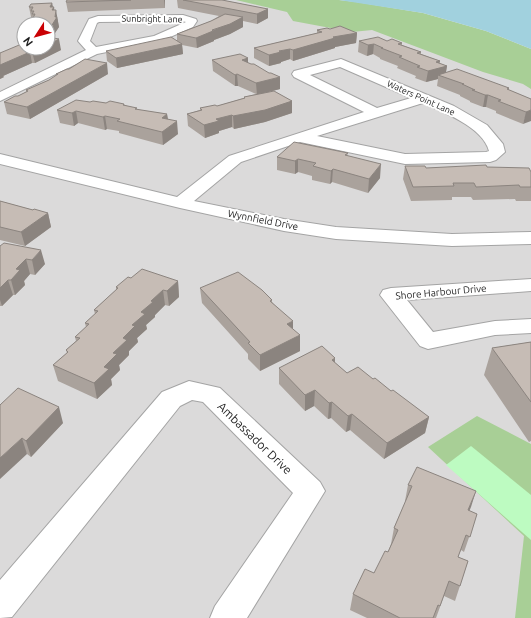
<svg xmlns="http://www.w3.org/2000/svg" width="531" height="618" viewBox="0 0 531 618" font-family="Ubuntu,sans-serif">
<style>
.residential{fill:#dbdada;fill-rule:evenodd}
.forest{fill:#a8cf96}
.park{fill:#bdfbc1}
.water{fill:#a1d1de}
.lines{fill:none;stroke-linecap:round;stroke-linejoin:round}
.minor-casing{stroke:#a4a4a4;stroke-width:2}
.minor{fill:#fff;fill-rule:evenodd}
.wall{fill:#aaa29c}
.shaded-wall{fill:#8b847f}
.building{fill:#c6bcb5;stroke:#8b847f}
.labels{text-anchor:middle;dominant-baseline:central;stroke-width:4;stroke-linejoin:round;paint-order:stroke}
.far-street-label{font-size:9px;fill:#1d1d1d;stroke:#fff}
.street-label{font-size:10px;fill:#1d1d1d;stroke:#fff}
.near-street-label{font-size:12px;fill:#1d1d1d;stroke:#fff}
</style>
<rect width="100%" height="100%" fill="#eeeae2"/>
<path class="residential" d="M0,0h265l221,54 45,25v539h-531zM24,24h24v24h-24z"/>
<path class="forest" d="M236,0h103l17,2 67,11 63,18 45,18v40l-8,-5 -40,-12 -111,-42 -20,2 -59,-11 -6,-9z
M477,416l54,28v174h-16l9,-82 -96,-89z"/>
<path class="park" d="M471,446l60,49v45l-85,-75z"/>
<path class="water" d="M339,0h192v49l-45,-18 -63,-18z"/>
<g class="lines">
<defs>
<path id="minor" d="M183,15l13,4 1,2 -4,6 -32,14 -64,13 -97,47v-9l86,-42 -8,-9 11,-22 9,-3zM182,21l4,1 -32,14 -58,11 -6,-6 7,-18 2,-1z
M341,59l113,47 33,19 16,19 2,8 -9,8 -6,2 -85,2 -105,-22 -59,20 -47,39 90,18 52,8 116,7 79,-2v12l-79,2 -116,-7 -52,-8 -104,-23 -180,-44v-10l177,43 52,-41 135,-44 -70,-35 -2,-3 2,-3zM340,67l71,31 -34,10 -67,-33zM423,103c20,9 60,24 66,48l-3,1 -81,2 -88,-18z
M531,279v12l-124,9 26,32 62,-11 36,-2v14l-36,2 -67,14 -8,-3 -40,-51 3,-5 8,-2z
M189,381l31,7 100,94 5,9 -78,127h-37l5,-12 78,-113 -90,-91 -11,-2 -12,6 -168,211 -12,1v-38l162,-188z"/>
</defs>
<use href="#minor" class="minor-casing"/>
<use href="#minor" class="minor"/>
</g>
<path class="wall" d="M67,0h98v8l-97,4 -2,-10z
M177,0h45l46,9v9l-11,6 -14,-3v6l-13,7 -16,6v1l-17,7 -15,-3 1,9 -66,14 -10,-7 -1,-10 71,-10v-7l34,-13 8,-5 -41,-8z
M52,3l1,4 5,13v2l1,5 -4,6v2l-1,3 7,12 -26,13h-3l-29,13 1,1 -4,2v-26l48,-5v-24l-15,-2 1,-1 -1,-4h-2l-2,-10z
M330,29l27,4 -1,10 -21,4v1l-42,13 -3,-2 -9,3v1l-12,3 -15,-8v-10l63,-15v-3z
M359,41h28l15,2v2l19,7v2l19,7 -1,2 8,3 -1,6 63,16v2l22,9 -8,25 -27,-11v-2l-10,-4h-3l-13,-5v-1l-10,-5v-1l-23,-9 1,-7 -12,3 -11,-4 1,-2 -19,-8 1,-2 -18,-7v-1l-7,-4 -6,2 -9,-4z
M248,58v5l32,26 -12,3 24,9v12l-27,9 -31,7 -2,-2 -13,4v2l-14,5 -17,-12 -1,-12 13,-4v-2l17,-2 27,-8v-1l12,-3 -18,-8h-3l-22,-15 -1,-11z
M56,74h52l-78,45 -23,-5 -3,-12 14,-6 8,-4v-2l23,-10 8,-5z
M90,102l34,2 1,1 12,5 30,4 1,5 10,15 -15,11 -44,-12v-2l-12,-2 -2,1 -27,-7 -4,3 -14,-3 -3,-13z
M348,153l-1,3 33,22 -12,15 -36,-11 -2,2 -18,-4v-4l-14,-4 -3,2 -18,-4v-13z
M405,166l21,2 61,-1 44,5v29h-15l-1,-2 -42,1 -2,-3h-19v3l-41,1 -8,-22z
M0,201l33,9 15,3 3,14 -26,19 -25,-6z
M0,246l45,18 -10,11 -5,-1 -6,7 1,4 -10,10h-2l-11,11h-2z
M131,278l47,3 1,16 -10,9 -4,-1 -10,10v2l-9,8 1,4 -10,9 1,4 -9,9v4l-10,10 1,5 -9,9 1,6 -15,14 -39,-18 -5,-16 14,-12 -1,-3 10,-9 -1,-4 11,-10 -1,-4 10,-9 -1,-4 22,-20v-3z
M200,288l72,12v2l21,27 7,22 -40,20 -12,-12v-5l-46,-51z
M531,342v99l-2,1 -45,-67 8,-27z
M335,358v5l12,10 26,6 18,12 38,26 -4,16 -41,26 -34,-29 -4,2 -15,-14 -3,1 -14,-13 -9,5 -26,-27v-16z
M0,405l63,18 -32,34 -4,-3z
M408,485l69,29 -13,38 -3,-2 -3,7 10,4 -13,40 -11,-5 -8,22h-69l-17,-8 3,-16 21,-21 14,-21 3,-8 3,-16 12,-27h-1z"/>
<path class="shaded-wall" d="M164,0h1v8z
M52,3l1,5 1,-1 1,8 1,-5 3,17 -4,6v2l-1,4 -2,-10 -2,-22z
M268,9v9l-11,6v-10z
M243,17v10l-13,7 -16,6v1l-17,7 -1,-10z
M357,33l-1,10 -21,4v1l-42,13v-11l40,-13z
M59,39l2,11 -26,13 -3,-11 9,-4h7v-3z
M182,44l1,10 -66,14 -1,-10z
M374,44l-1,10 -6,2 1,-11z
M290,49v10l-9,3v1l-12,3v-11l10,-4z
M30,52l2,11 -29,13 1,1 -4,2v-14z
M248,58v11l-6,-9z
M440,61l-2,7 9,-2 -2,11 -7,-2v4l-12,3 2,-11 8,-9z
M107,63l1,11 -78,45 -3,-12z
M237,74l1,12h-3v-11z
M280,77v12l-23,6 -1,-12z
M485,95h3l-2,12h-3z
M292,101v12l-27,9 -31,7 -1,-13z
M531,110v11l-8,3 3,-12z
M76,111l2,12 -4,3 -2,-13z
M167,114l2,13 -7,-9z
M232,115v12l-13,4v2l-14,5 -1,-13 12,-6z
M105,116l2,13 -2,1 -2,-13z
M177,121l1,13 -15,11 -1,-13z
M298,159v13l-3,2v-13z
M381,164l-1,14 -12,15 1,-14z
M333,169l-1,13 -2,2 1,-13z
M48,213l3,14 -26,19 -4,-14z
M41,250l4,14 -10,11 -3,-15z
M26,259l4,15 -6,7 1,4 -10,10 -4,-15 5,-11z
M8,280l5,15 -11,11 -2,-6v-12z
M178,281l1,16 -10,9 -2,-15z
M163,290l2,15 -10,10v2l-9,8 1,4 -10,9 1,4 -9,9v4l-10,10 1,5 -9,9 1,6 -15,14 -3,-16 29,-45 18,-26 10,-11z
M293,321v16l-6,-13z
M300,335v16l-40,20v-16z
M335,358l-1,16 -2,-14z
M315,390l-1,16 -9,5v-16z
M332,402l-1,16 -3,1 1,-16z
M59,407l4,16 -32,34 -5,-16z
M352,414l-2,16 -4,2 2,-16z
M429,417l-4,16 -41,26 3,-16z
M22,438l5,16 -27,25v-21z
M476,491l-5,16 -8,19 5,-16z"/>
<path class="building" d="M67,0h64l-65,2z
M183,0h39l46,9 -11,5z
M52,3l-2,4h4l-2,3h4l-1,7h2l-5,8h2l-2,4h-4v-5h-19l1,-2h3l2,-4h-2l2,-4h-3l2,-3h-3l2,-4h-4l2,-3z
M225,14l18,3 -13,7 -18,6 1,1 -17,7 -19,-4 34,-13z
M340,26l17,7 -24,4 2,1 -42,12 -3,-1 -11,2 2,1 -12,3 -15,-7 68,-16 -5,-2 10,-2 3,1z
M48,37l11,2 -11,6z
M171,37l11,7 -66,14 -10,-7z
M378,37l9,4 5,-2 10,4 -4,1 23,8 -4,1 23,8 -4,1 11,4 -19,5 -11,-4 3,-1 -21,-9 3,-1 -21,-8h2l-9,-4 -6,1 -9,-4z
M24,43v5h17l-9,4h-2l-30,13v-12z
M240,54l8,4 -6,2 9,4h3l15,9h2l9,4 -24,6 -19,-9 -2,1 -23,-15z
M85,59l22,4 -80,44 -23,-5 11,-6h3l10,-5 -2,-1 23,-10 9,-6h-2l11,-5h2z
M457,69l52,19 -2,1 24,10v11l-5,2 -28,-11 3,-1 -13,-5h-3l-13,-5h3l-13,-6h2l-26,-9z
M274,91l18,10 -27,9 -32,6 -1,-1 -16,4 3,2 -15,4 -17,-11 15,-4 -2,-2 15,-3 2,1 28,-8 -1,-1z
M76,100l14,2 3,-1 13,2 4,-2 14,3 -1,1 14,3 -2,1 32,5 -5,4 15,3 -15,11 -45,-11 3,-2 -15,-3 -2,1 -27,-6 -4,2 -15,-3z
M294,142l54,11 -3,2 36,9 -12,15 -36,-10 -2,2 -18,-5 3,-3 -18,-4 -3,2 -18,-4z
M486,165l1,2 42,1 2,4v15h-11l-1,-2 -43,2 -2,-4h-21l1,3 -41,1 -8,-21h20l1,2z
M0,201l33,9 1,-1 14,4 -27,19 -21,-5z
M4,243l37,7 -9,10 -6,-1 -10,10 4,1 -9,10h-3l-8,8v-42z
M142,269l36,12 -11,10 -4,-1 -12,11 2,1 -12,10 4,2 -13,11 3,1 -12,12 4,2 -14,13 4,1 -13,13 5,2 -15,14 -41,-18 15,-13 -2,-2 14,-12 -5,-1 14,-13 -4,-1 13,-12 -4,-1 24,-22 -2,-1 12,-10 3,1z
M238,272l24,18 10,10 -2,1 23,20 -6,3 13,11 -40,20 -12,-12 2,-1 -50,-54z
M531,342v60l-39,-54z
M322,346l13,12 -3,2 15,13 11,-6 15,12 2,-1 16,13 2,-1 36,27 -42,26 -35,-29 -4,2 -16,-14 -3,1 -14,-13 -10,5 -26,-27z
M18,388l41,19 -33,34 -4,-3 -22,20v-53z
M417,467l59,24 -8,19 9,4 -7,23 -4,-2 -8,22 10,4 -8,25 -11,-5 -9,25 -2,-1 -5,13h-33l-47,-24 12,-25 9,4 11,-22 3,1 10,-22 -4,-2 18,-42 -4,-1z"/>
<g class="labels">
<g class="far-street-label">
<text transform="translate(152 19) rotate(1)">Sunbright Lane</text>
<text transform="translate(421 98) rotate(24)">Waters Point Lane</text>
</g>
<g class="street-label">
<text transform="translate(263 220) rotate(11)">Wynnfield Drive</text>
<text transform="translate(441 292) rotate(-5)">Shore Harbour Drive</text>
</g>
<g class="near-street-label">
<text transform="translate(255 438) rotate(44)">Ambassador Drive</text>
</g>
</g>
<g transform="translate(36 36) rotate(234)"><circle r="19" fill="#ffffff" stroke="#a5a5a5"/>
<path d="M0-3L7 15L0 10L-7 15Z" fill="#ca0004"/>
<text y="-6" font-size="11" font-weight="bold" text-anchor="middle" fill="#1d1d1d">N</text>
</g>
</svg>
